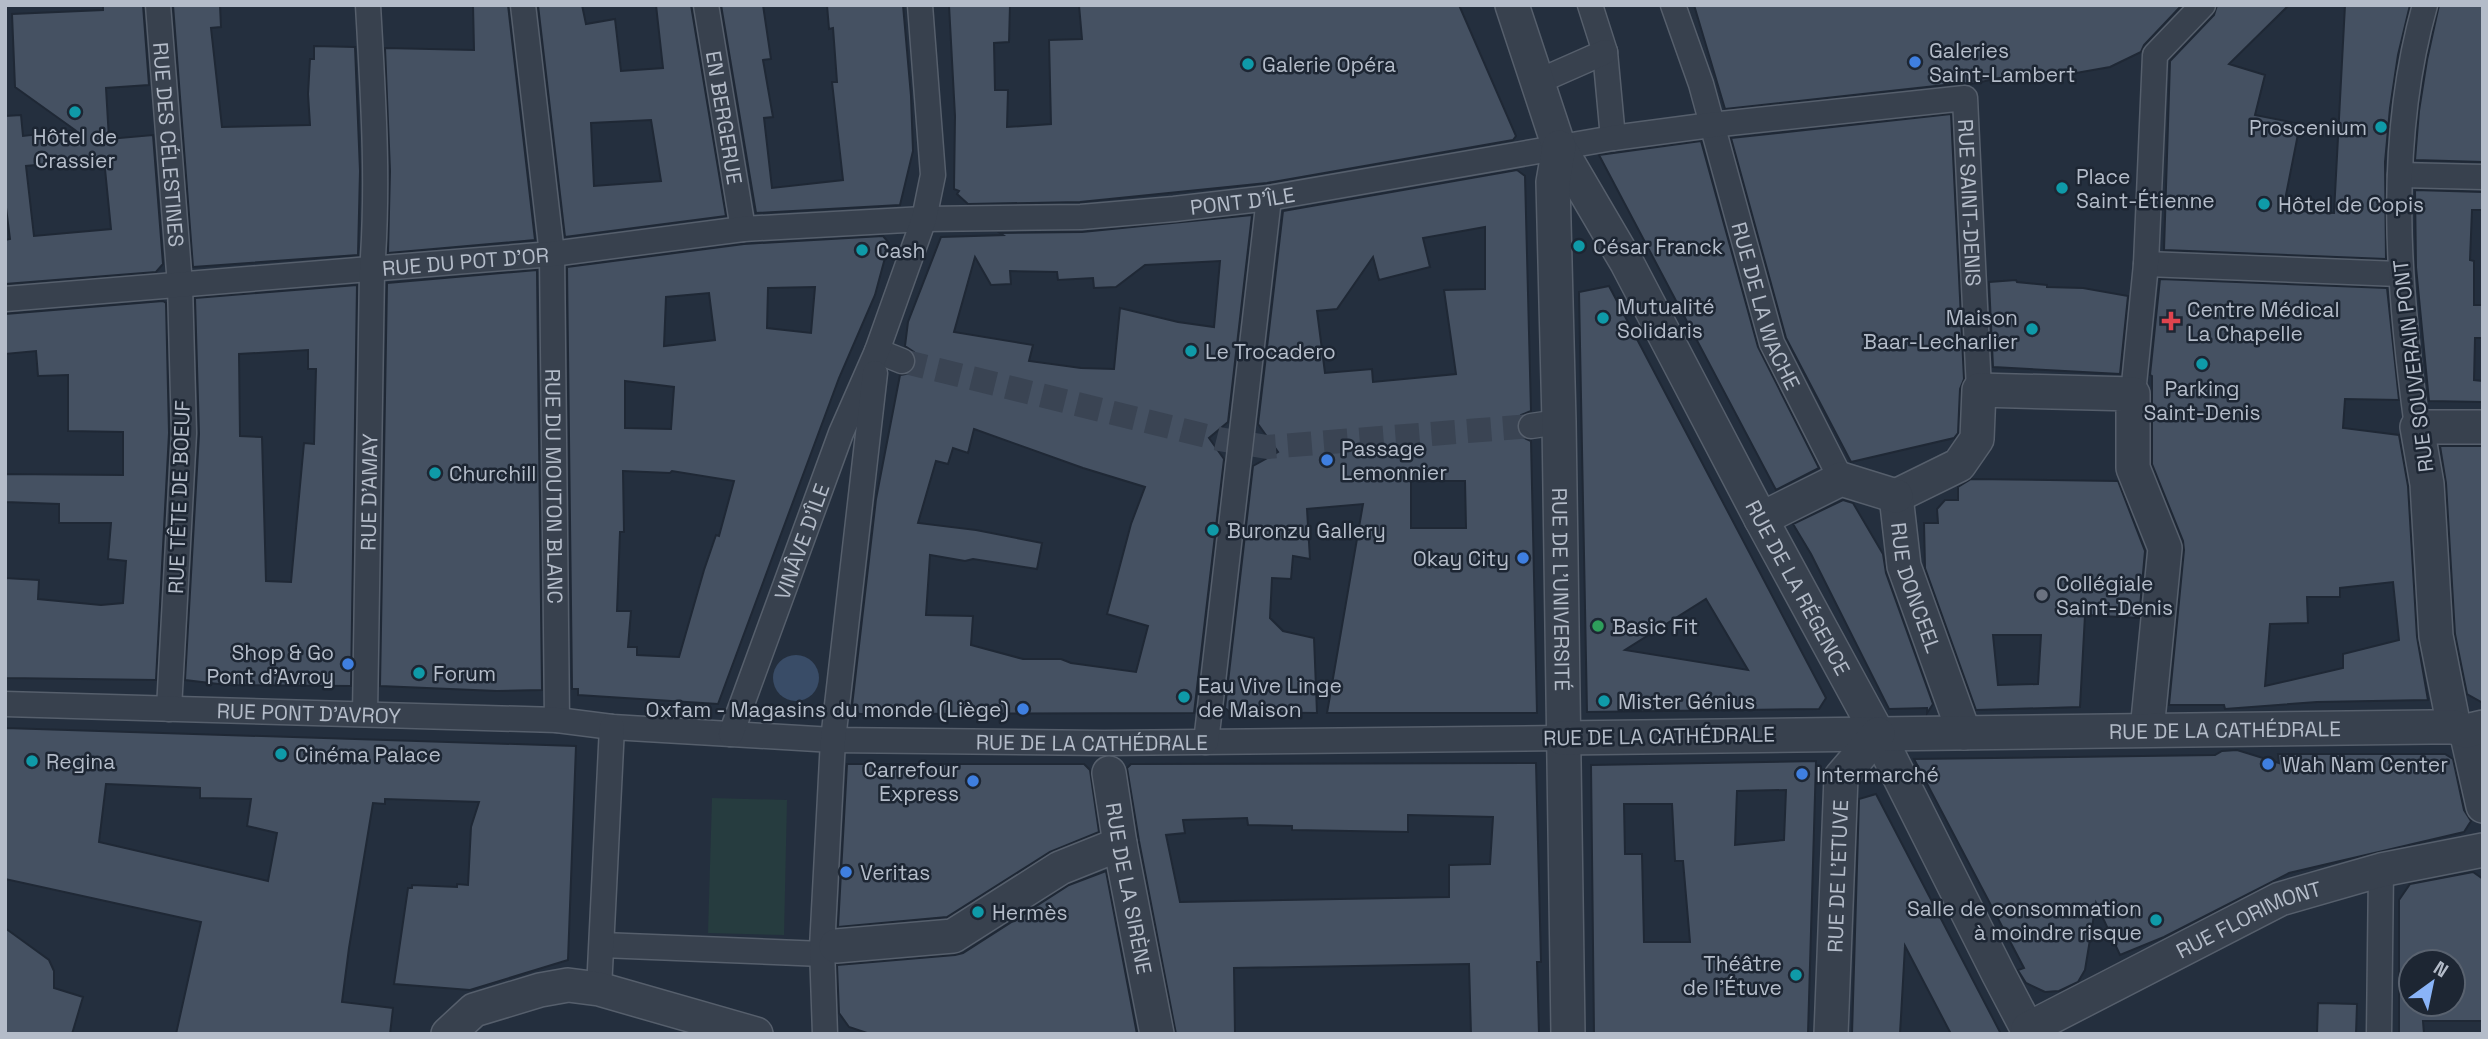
<svg xmlns="http://www.w3.org/2000/svg" width="2488" height="1039" viewBox="0 0 2488 1039" font-family="'Space Grotesk',sans-serif">
<style>
.green{fill:#263c3f}
.water{fill:#394c67}
.building{fill:#455162;stroke:#1f2835;stroke-width:2;fill-rule:evenodd}
.lines{fill:none;stroke-linecap:round;stroke-linejoin:round}
.pedestrian-tunnel{stroke:#3a4453;stroke-width:24;stroke-dasharray:24 12;stroke-linecap:butt}
.pedestrian-casing{stroke:#565f6c;stroke-width:27}
.minor-casing{stroke:#565f6c;stroke-width:36}
.pedestrian{stroke:#38414e;stroke-width:24}
.minor{stroke:#38414e;stroke-width:33}
.shop-dot{fill:#3f7fe0;stroke:#1d2633;stroke-width:2.5}
.culture-dot{fill:#0f9aa8;stroke:#1d2633;stroke-width:2.5}
.health-dot{fill:#e0444e;stroke:#1d2633;stroke-width:2.5}
.worship-dot{fill:#6b7280;stroke:#1d2633;stroke-width:2.5}
.leisure-dot{fill:#2e9e5b;stroke:#1d2633;stroke-width:2.5}
.labels{text-anchor:middle;dominant-baseline:central;stroke-width:5;stroke-linejoin:round;paint-order:stroke}
.poi-label{font-size:21px;fill:#b4bcc9;stroke:#1d2633;text-anchor:start}
.street-label{font-size:21px;fill:#b4bcc9;stroke:#1d2633}
</style>
<rect width="100%" height="100%" fill="#242f3e"/>
<path class="green" d="M712,798l75,2 -3,135 -76,-2z"/>
<path class="water" d="M773 678a23 23 0 1 1 46 0a23 23 0 1 1-46 0Z"/>
<path class="building" d="M103,5h40l6,80 -43,3 3,51 44,-4 10,129 -7,8 -151,12v-44l5,-1 -5,-39v-84l16,-1 2,21 52,-6 -60,-43 -3,-73 91,-4zM104,159l7,70 -77,7 -8,-70z
M173,5h47l1,22 -10,1 11,99 88,-2 -2,-31 2,-35h4v-13l41,1 5,124 -2,84 -165,12z
M473,5h35l27,235 -147,13 2,-82 -5,-123 89,2z
M538,5h44l4,19 29,-5 6,52 42,-3 -7,-63h35l35,211 -161,21zM651,120l10,61 -67,5 -3,-63z
M721,5h42l8,54 -8,1 10,57 -9,1 8,70 71,-8 -11,-98h5l-4,-54 -4,1 -2,-24h76l8,91 2,55 -13,54 -144,8z
M949,5h61l-1,37 -15,1 1,47h13l-1,37 44,-3 -2,-84 33,-1 -3,-34h380l57,131 -3,4 -246,43 -187,19 -112,2 -11,-10 2,-3 -5,-2 1,-73z
M1694,5h488l-38,40 -3,7 -31,15 -80,14 -21,-5 -38,8 -8,-1 -238,26z
M2217,5h72l-60,59 36,11 -10,40 45,9 -17,86 51,3 11,-208h65l-12,50 -8,53 -5,54 1,97 -222,-9 6,-189 44,-46z
M2439,5h44v157l-68,-2 4,-49 8,-51z
M1951,114l13,265 -4,10 -2,44 -4,5 -103,24 -65,-124 -55,-200z
M1701,141l57,206 61,121 -43,22 -177,-335z
M1517,170l8,6 6,235 -10,4 -5,12 4,9 11,5 6,272h-210l36,-209 -56,5 3,50 -17,-3 -2,23 -19,-1 -2,40 13,13 31,7 3,75 -87,-1 -5,-4 28,-242 25,-14 -20,-28 25,-213zM1485,227v62l-41,1 12,84 -83,8 -1,-13 -47,4 -8,-62 20,-2 36,-52 6,23 51,-13 -7,-29zM1411,481h54l1,47h-55z
M2415,190l68,2v18h-11l-2,50 4,1v44h9v33h-8l-1,42 9,1v21l-54,-1 -13,-134z
M1252,215l-24,207 -19,16 15,21 -30,254 -335,1 -7,-8 24,-207 24,-124 11,-2 5,-7 -2,-14 -9,-6 3,-24 33,-85 62,-2 -3,-2 82,-1zM975,257l16,28 20,-1 -1,-13 47,1 1,8 35,-2 1,10 22,-1 29,-22 75,-4 -6,66 -36,-5 -58,-14 -6,61 -33,-1 -52,-7 4,-16 -79,-13zM974,429l109,39 62,19 -14,37 -24,90 41,12 -12,46 -65,-9 -10,-4h-38l-52,-14 2,-29 -47,-1 4,-60 35,6 8,-2 64,10 5,-26 -66,-13 -58,-7 18,-62 12,3 5,-16 15,5z
M883,236l6,7 -14,52 -36,83 -121,326 -140,-9v-6h-6l-5,-422 177,-23zM815,287l-4,46 -44,-5 1,-40zM709,293l6,47 -51,6 2,-49zM625,381l49,6 -3,42 -46,-1zM623,471l47,2 2,-2 62,10 -15,55 -3,-1 -12,35 -25,87 -42,-2v-8h-9l3,-36h-14l3,-79h4z
M537,270l5,420 -45,1 -117,-5 7,-403z
M2160,279l227,9 12,112 -54,-1 -2,29 56,7 9,51 9,151 11,63 -111,2 -92,7 -1,-4h-55l15,-155 -1,-9 -31,-77v-88l-2,-1zM2393,582l6,58 -56,14v14l-78,18 5,-62 38,-1 -1,-26h33v-9z
M2016,280l1,2 30,3v2l36,1 45,8 -8,78 -127,-7 -4,-85z
M357,285l-6,401 -124,-1 -42,-5 14,-246 -4,-136zM308,350v19h8l-2,75 -10,-1 -13,139 -25,-1 -4,-144 -22,-1 -1,-82z
M1609,286l217,412 -7,11 -232,3 -8,-420zM1706,599l42,71 -123,-20z
M163,301l3,2 3,130 -13,247 -151,-2v-100l34,2 -1,19 63,6 22,-2 3,-42 -18,-2 3,-36h-52v-19l-54,-2v-28l118,1v-43l-55,-1v-56l-30,1 -2,-25 -31,3v-40z
M2440,446h43v257l-16,-9 -12,-60 -9,-151z
M1971,479l147,2 27,70 -6,67 -54,-3 -5,92 -104,3 -51,-142 -1,-45h14l-1,-14 8,-9h13v-13zM1993,635h48l-3,49 -40,1z
M1843,500l10,3 30,51 3,19 47,131 -6,9v-5l-38,1 -78,-155 -18,-30z
M5,728l571,18 -8,214 -98,30 -76,-6 14,-96h4v-3l45,2v-3l11,1 3,-58 8,-25 -94,-3v5l-12,-1 -24,145 -7,54 51,6 -3,26h-214l25,-112 -196,-43zM106,784l94,4v10l51,1 -4,27 30,7 -9,48 -169,-39z
M2237,750l42,13 -1,-9h167l8,5 11,51 7,11 -7,11 -175,41 -125,64 -44,18 -24,-52 -11,67 -7,12 -19,9 -14,1 -19,-9 -7,-11 -1,-2 6,-2 -110,-209 301,-4 7,-4z
M1816,761l-8,273h-214l-3,-269zM1786,790l-2,50 -49,5 2,-54zM1624,804h48l3,57h8l7,81h-46l-2,-88h-17z
M1536,763l5,199h-4l2,72h-68l-2,-70 -235,4 1,66h-59l-37,-193 -12,-73 4,-4zM1408,815l85,2 -3,47 -41,1v32l-269,5 -14,-67 19,-2 -2,-13 64,-2 1,7 44,1v4l116,2z
M847,764h237l6,6 9,62 -49,20 -103,65 -109,10z
M1876,794l125,240h-50l-46,-88 -5,88h-48l7,-235z
M1106,871l31,163h-267l-21,-7 -10,-14 -2,-48 118,-10 8,-2 106,-68z
M2473,872l10,7v142h-60l1,13h-25v-134l11,-16zM2411,962h42v42h-42z
M5,928l44,32 5,11v17l29,9 -11,37h-67z
M2318,1003l39,1 -1,30h-39z"/>
<g class="lines">
<path class="pedestrian-tunnel" d="M902,361l317,78 48,8 264,-21"/>
<defs>
<g id="pedestrian">
<path id="s1" d="M158,5l22,280 4,148 -15,276"/>
<path id="s2" d="M523,5l29,249 5,466"/>
<path id="s3" d="M706,5l37,224"/>
<path d="M1590,5l15,47 8,86"/>
<path id="s4" d="M1673,5l28,79 71,259 69,136"/>
<path d="M1537,82l68,-30"/>
<path d="M2400,175l83,2"/>
<path d="M2146,264l253,10"/>
<path id="s5" d="M5,299l547,-45 191,-25 181,-10 157,-2 93,-8 95,-11 344,-60 98,-13 254,-27 14,292"/>
<path d="M877,351l25,10"/>
<path d="M2133,394l13,-130 9,-209 48,-50"/>
<path d="M1531,426l28,-4"/>
<path d="M2417,427c-19,-141 -31,-283 8,-422"/>
<path id="s6" d="M5,704l552,16 55,7 221,13 271,3 458,-5"/>
<path id="s7" d="M365,714l7,-443c7,-89 1,-177 -4,-266"/>
<path id="s8" d="M731,734l110,-301 36,-82 47,-132 9,-44 -13,-170"/>
<path d="M1206,742l63,-544"/>
<path d="M602,945l221,9"/>
<path d="M599,989l13,-262"/>
<path d="M825,1034l-3,-86 11,-208 42,-367"/>
<path d="M2379,1034l2,-164"/>
</g>
<g id="minor">
<path id="s9" d="M1512,5l47,142 68,116 134,256 117,215 121,241 31,59"/>
<path id="s10" d="M1559,147l-6,35 6,240 9,612"/>
<path d="M1896,496l63,-31 18,-26 2,-49 154,4v74l32,80 -18,182"/>
<path id="s11" d="M1896,496l8,70 60,167"/>
<path d="M1761,519l80,-40 55,17"/>
<path d="M2454,727l-18,-91 -9,-152 -10,-57h66"/>
<path d="M2466,731l17,75"/>
<path id="s12" d="M1562,738l869,-11h23l12,4 17,-4"/>
<path id="s13" d="M1109,773l11,71 37,190"/>
<path d="M836,946l117,-10 107,-68 60,-24"/>
<path id="s14" d="M2028,1029l252,-130 101,-29 102,-20"/>
<path d="M448,1034l26,-24 66,-20 28,-5 31,4 157,45"/>
<path id="s15" d="M1831,1034l10,-257 37,-43"/>
</g>
</defs>
<use href="#pedestrian" class="pedestrian-casing"/>
<use href="#minor" class="minor-casing"/>
<use href="#pedestrian" class="pedestrian"/>
<use href="#minor" class="minor"/>
</g>
<g class="shop-dot">
<circle cx="1915" cy="62" r="7"/>
<circle cx="1327" cy="460" r="7"/>
<circle cx="1523" cy="558" r="7"/>
<circle cx="348" cy="664" r="7"/>
<circle cx="1023" cy="709" r="7"/>
<circle cx="2268" cy="764" r="7"/>
<circle cx="1802" cy="774" r="7"/>
<circle cx="973" cy="781" r="7"/>
<circle cx="846" cy="872" r="7"/>
</g>
<g class="culture-dot">
<circle cx="1248" cy="64" r="7"/>
<circle cx="75" cy="112" r="7"/>
<circle cx="2381" cy="127" r="7"/>
<circle cx="2062" cy="188" r="7"/>
<circle cx="2264" cy="204" r="7"/>
<circle cx="1579" cy="246" r="7"/>
<circle cx="862" cy="250" r="7"/>
<circle cx="1603" cy="318" r="7"/>
<circle cx="2032" cy="329" r="7"/>
<circle cx="1191" cy="351" r="7"/>
<circle cx="2202" cy="364" r="7"/>
<circle cx="435" cy="473" r="7"/>
<circle cx="1213" cy="530" r="7"/>
<circle cx="419" cy="673" r="7"/>
<circle cx="1184" cy="697" r="7"/>
<circle cx="1604" cy="701" r="7"/>
<circle cx="281" cy="754" r="7"/>
<circle cx="32" cy="761" r="7"/>
<circle cx="978" cy="912" r="7"/>
<circle cx="2156" cy="920" r="7"/>
<circle cx="1796" cy="975" r="7"/>
</g>
<path class="health-dot" d="M2167.5 310.5h7v7h7v7h-7v7h-7v-7h-7v-7h7z"/>
<circle class="worship-dot" cx="2042" cy="595" r="7"/>
<circle class="leisure-dot" cx="1598" cy="626" r="7"/>
<g class="labels">
<g class="poi-label">
<text x="1929" y="50">Galeries<tspan x="1929" dy="24">Saint-Lambert</tspan></text>
<text x="1262" y="64">Galerie Opéra</text>
<text x="2367" y="127" text-anchor="end">Proscenium</text>
<text x="75" y="136" text-anchor="middle">Hôtel de<tspan x="75" dy="24">Crassier</tspan></text>
<text x="2076" y="176">Place<tspan x="2076" dy="24">Saint-Étienne</tspan></text>
<text x="2278" y="204">Hôtel de Copis</text>
<text x="1593" y="246">César Franck</text>
<text x="876" y="250">Cash</text>
<text x="1617" y="306">Mutualité<tspan x="1617" dy="24">Solidaris</tspan></text>
<text x="2187" y="309">Centre Médical<tspan x="2187" dy="24">La Chapelle</tspan></text>
<text x="2018" y="317" text-anchor="end">Maison<tspan x="2018" dy="24">Baar-Lecharlier</tspan></text>
<text x="1205" y="351">Le Trocadero</text>
<text x="2202" y="388" text-anchor="middle">Parking<tspan x="2202" dy="24">Saint-Denis</tspan></text>
<text x="1341" y="448">Passage<tspan x="1341" dy="24">Lemonnier</tspan></text>
<text x="449" y="473">Churchill</text>
<text x="1227" y="530">Buronzu Gallery</text>
<text x="1509" y="558" text-anchor="end">Okay City</text>
<text x="2056" y="583">Collégiale<tspan x="2056" dy="24">Saint-Denis</tspan></text>
<text x="1612" y="626">Basic Fit</text>
<text x="334" y="652" text-anchor="end">Shop &amp; Go<tspan x="334" dy="24">Pont d'Avroy</tspan></text>
<text x="433" y="673">Forum</text>
<text x="1198" y="685">Eau Vive Linge<tspan x="1198" dy="24">de Maison</tspan></text>
<text x="1618" y="701">Mister Génius</text>
<text x="1009" y="709" text-anchor="end">Oxfam - Magasins du monde (Liège)</text>
<text x="295" y="754">Cinéma Palace</text>
<text x="46" y="761">Regina</text>
<text x="2282" y="764">Wah Nam Center</text>
<text x="959" y="769" text-anchor="end">Carrefour<tspan x="959" dy="24">Express</tspan></text>
<text x="1816" y="774">Intermarché</text>
<text x="860" y="872">Veritas</text>
<text x="2142" y="908" text-anchor="end">Salle de consommation<tspan x="2142" dy="24">à moindre risque</tspan></text>
<text x="992" y="912">Hermès</text>
<text x="1782" y="963" text-anchor="end">Théâtre<tspan x="1782" dy="24">de l'Étuve</tspan></text>
</g>
<g class="street-label">
<text stroke="none"><textPath href="#s3" startOffset="114">EN BERGERUE</textPath></text>
<text stroke="none"><textPath href="#s1" startOffset="140">RUE DES CÉLESTINES</textPath></text>
<text stroke="none"><textPath href="#s5" startOffset="1242">PONT D'ÎLE</textPath></text>
<text stroke="none"><textPath href="#s5" startOffset="2077">RUE SAINT-DENIS</textPath></text>
<text stroke="none"><textPath href="#s5" startOffset="462">RUE DU POT D'OR</textPath></text>
<text stroke="none"><textPath href="#s4" startOffset="315">RUE DE LA WACHE</textPath></text>
<text transform="translate(2413 366) rotate(-97)">RUE SOUVERAIN PONT</text>
<text stroke="none"><textPath href="#s2" startOffset="483">RUE DU MOUTON BLANC</textPath></text>
<text stroke="none"><textPath href="#s7" startOffset="222">RUE D'AMAY</textPath></text>
<text transform="translate(179 497) rotate(-88)">RUE TÊTE DE BOEUF</text>
<text stroke="none"><textPath href="#s8" startOffset="205">VINÂVE D'ÎLE</textPath></text>
<text stroke="none"><textPath href="#s11" startOffset="94">RUE DONCEEL</textPath></text>
<text stroke="none"><textPath href="#s9" startOffset="651">RUE DE LA RÉGENCE</textPath></text>
<text stroke="none"><textPath href="#s10" startOffset="443">RUE DE L'UNIVERSITÉ</textPath></text>
<text stroke="none"><textPath href="#s6" startOffset="304">RUE PONT D'AVROY</textPath></text>
<text stroke="none"><textPath href="#s12" startOffset="663">RUE DE LA CATHÉDRALE</textPath></text>
<text transform="translate(1659 736) rotate(-1)">RUE DE LA CATHÉDRALE</text>
<text stroke="none"><textPath href="#s6" startOffset="1088">RUE DE LA CATHÉDRALE</textPath></text>
<text stroke="none"><textPath href="#s15" startOffset="158">RUE DE L'ETUVE</textPath></text>
<text stroke="none"><textPath href="#s13" startOffset="117">RUE DE LA SIRÈNE</textPath></text>
<text stroke="none"><textPath href="#s14" startOffset="247">RUE FLORIMONT</textPath></text>
</g>
</g>
<rect width="2488" height="1039" fill="none" stroke="#b4bcc9" stroke-width="14"/>
<g transform="translate(2432 983) rotate(33)"><circle r="33" fill="#1d2633" stroke="#59626f" stroke-width="2"/>
<path d="M0-5L12 26L0 18L-12 26Z" fill="#8ab4f8"/>
<text y="-10" font-size="19" font-weight="bold" text-anchor="middle" fill="#b4bcc9">N</text>
</g>
</svg>
